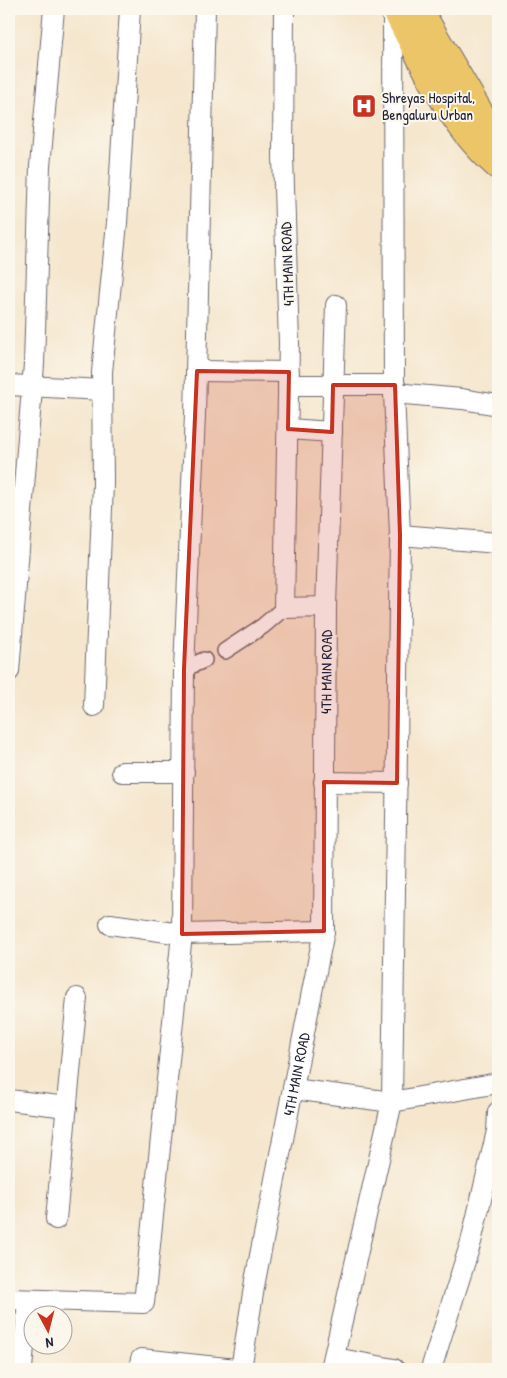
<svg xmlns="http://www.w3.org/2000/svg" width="507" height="1378" viewBox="0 0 507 1378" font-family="'Patrick Hand',sans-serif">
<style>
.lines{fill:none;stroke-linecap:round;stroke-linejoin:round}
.pedestrian-casing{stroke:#6c676e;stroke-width:18}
.minor-casing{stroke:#6c676e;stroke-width:22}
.primary-casing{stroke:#6c676e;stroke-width:30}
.pedestrian{stroke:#fff;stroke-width:15}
.minor{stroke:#fff;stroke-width:20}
.primary{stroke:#edc569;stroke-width:28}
.marked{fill:#c8321e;fill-opacity:0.2;stroke:#c8321e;stroke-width:4;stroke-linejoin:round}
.labels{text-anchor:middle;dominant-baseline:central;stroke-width:4;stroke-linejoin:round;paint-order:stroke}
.poi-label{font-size:15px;fill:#22223b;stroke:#fbf7ec;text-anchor:start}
.street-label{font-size:15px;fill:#22223b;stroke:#fbf7ec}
</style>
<rect width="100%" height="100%" fill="#fbf7ec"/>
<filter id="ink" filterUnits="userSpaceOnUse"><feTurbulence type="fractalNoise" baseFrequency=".02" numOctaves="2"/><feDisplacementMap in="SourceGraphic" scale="10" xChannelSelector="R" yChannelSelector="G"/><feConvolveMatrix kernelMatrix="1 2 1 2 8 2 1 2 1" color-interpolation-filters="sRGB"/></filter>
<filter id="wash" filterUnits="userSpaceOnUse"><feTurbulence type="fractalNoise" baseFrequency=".0096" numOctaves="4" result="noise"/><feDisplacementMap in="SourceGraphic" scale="20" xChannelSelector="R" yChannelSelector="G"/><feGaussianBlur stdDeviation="1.12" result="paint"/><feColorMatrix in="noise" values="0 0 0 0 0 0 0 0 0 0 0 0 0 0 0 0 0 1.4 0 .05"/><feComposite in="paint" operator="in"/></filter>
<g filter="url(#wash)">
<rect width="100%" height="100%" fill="#f5e6cd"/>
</g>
<g filter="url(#ink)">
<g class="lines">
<defs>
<path id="pedestrian" d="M225,651l38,-25 21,-18
M184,669l20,-9"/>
<g id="minor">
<path d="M197,371l92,1"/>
<path d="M9,385l93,5"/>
<path d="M288,385h107"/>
<path d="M394,393l68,6 36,6"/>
<path d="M288,429l44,3"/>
<path d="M400,535l98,8"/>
<path d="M326,607l10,-302"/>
<path d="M9,671l25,-307 6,-198 14,-157"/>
<path d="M94,706l9,-222 -1,-112 15,-149 13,-214"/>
<path d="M122,772h62"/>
<path d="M324,782l73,1"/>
<path d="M110,924l72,10 142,-3"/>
<path d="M293,1089l99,13 106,-19"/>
<path d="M9,1100l58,7"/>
<path d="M56,1219l21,-221"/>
<path d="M9,1299l135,4 38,-369 2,-265 11,-254 10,-406"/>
<path d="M335,1358l59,11"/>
<path d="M22,1369l6,-69"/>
<path d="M139,1369l2,-10 95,10"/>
<path id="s1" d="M241,1369l14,-88 69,-350 2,-324 -42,1 5,-265 -6,-187 1,-147"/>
<path d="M331,1369l61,-267 8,-567 -6,-142 -1,-384"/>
<path d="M431,1369l40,-127 26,-111 1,-19"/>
</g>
<path id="primary" d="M396,9c28,54 55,116 102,156
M418,9l69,117 11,11"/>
</defs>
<use href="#pedestrian" class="pedestrian-casing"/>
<use href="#minor" class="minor-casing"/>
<use href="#primary" class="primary-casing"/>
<use href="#pedestrian" class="pedestrian"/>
<use href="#minor" class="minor"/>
<use href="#primary" class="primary"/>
</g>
</g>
<path class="marked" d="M197,371l92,1 -1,57 44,3 1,-47h62l5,150 -3,248 -73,-1v149l-142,3 2,-265z"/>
<defs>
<symbol id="hospital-square" viewBox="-11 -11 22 22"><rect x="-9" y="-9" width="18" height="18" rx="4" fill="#c8321e" stroke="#fbf7ec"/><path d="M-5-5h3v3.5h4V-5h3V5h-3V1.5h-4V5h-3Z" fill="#fff"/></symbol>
</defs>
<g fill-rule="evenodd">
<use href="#hospital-square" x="350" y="92" width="28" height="28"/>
</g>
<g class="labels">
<g class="poi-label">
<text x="382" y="97">Shreyas Hospital,<tspan x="382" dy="17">Bengaluru Urban</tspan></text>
</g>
<g class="street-label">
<text transform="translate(287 264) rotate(-92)">4TH MAIN ROAD</text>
<text stroke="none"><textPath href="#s1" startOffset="705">4TH MAIN ROAD</textPath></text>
<text stroke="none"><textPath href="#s1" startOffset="300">4TH MAIN ROAD</textPath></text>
</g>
</g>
<rect width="507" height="1378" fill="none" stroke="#fbf7ec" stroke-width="30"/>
<g transform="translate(48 1330) rotate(173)"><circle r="24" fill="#fbf7ec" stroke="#a4a2a5"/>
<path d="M0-4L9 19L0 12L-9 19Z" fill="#c8321e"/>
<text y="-8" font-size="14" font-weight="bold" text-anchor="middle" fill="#22223b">N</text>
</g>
</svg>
